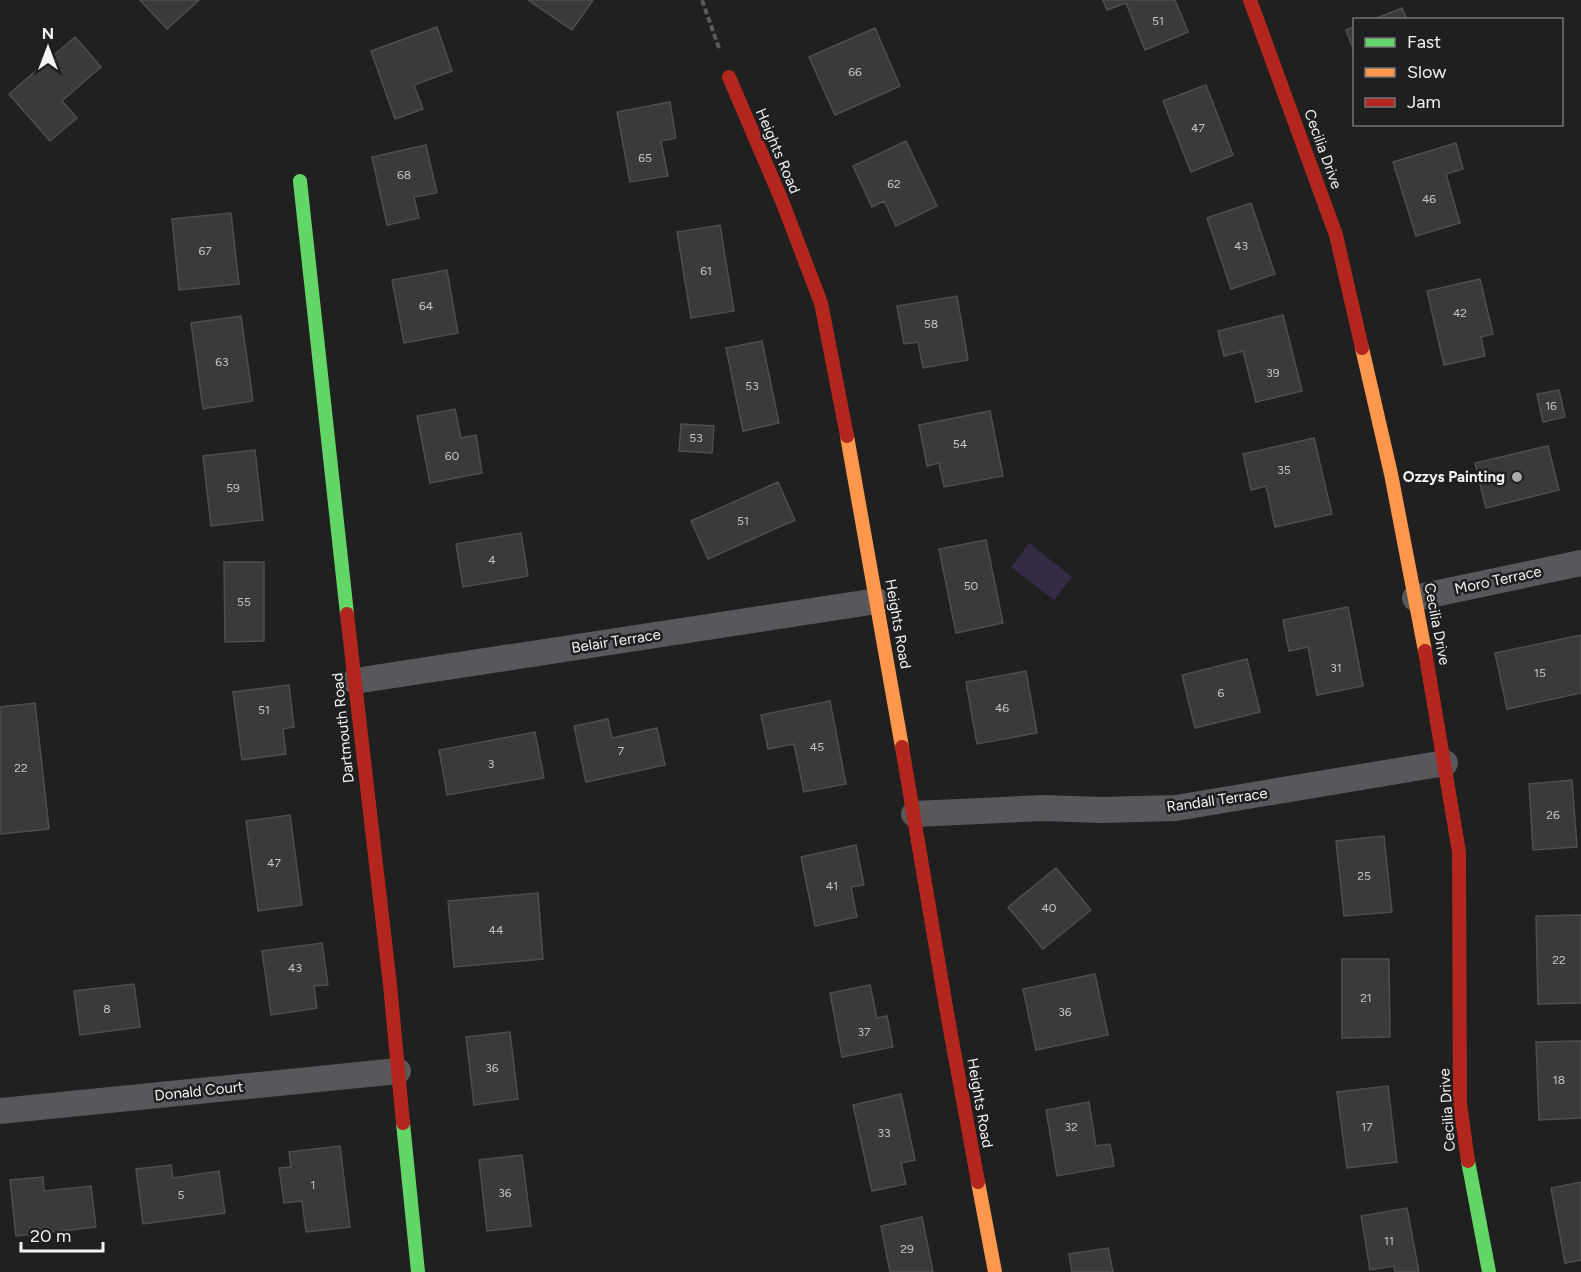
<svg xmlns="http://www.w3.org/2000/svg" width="1581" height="1272" viewBox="0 0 1581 1272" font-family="Figtree,sans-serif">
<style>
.green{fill:#332c44}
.building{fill:#3a3a3a;stroke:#4e4e4e;stroke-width:1.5}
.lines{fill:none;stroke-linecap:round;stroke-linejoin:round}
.path{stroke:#5a5a5c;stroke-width:4;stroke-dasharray:6 3;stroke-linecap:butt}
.street{stroke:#58575c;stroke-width:26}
.fast{stroke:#63d668;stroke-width:14}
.slow{stroke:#ff974d;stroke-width:14}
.jam{stroke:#b3261e;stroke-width:14}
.poi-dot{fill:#a9a9aa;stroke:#1f1f21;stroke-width:2}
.labels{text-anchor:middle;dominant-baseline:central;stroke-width:5;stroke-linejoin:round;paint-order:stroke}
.number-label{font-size:12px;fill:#c5c5c6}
.street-label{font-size:15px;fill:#f3f3f5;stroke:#1f1f21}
.poi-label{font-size:15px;font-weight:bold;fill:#f3f3f5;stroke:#1f1f21;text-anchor:end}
</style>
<rect width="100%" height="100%" fill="#202020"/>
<path class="green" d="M1029,543l43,34 -18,23 -43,-33z"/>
<path class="building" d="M140,0h59l-32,29z
M528,0h65l-21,30z
M1103,0h72l13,32 -43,18 -19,-47 -19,7z
M1402,8l5,12h-35z
M437,27l15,44 -38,14 9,24 -28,10 -24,-68z
M1354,27v24l-8,-21z
M875,28l25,58 -65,29 -26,-58z
M75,37l26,30 -39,34 15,17 -27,23 -41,-47z
M1206,85l27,70 -42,17 -28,-71z
M670,102l6,36 -15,3 7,35 -38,6 -13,-70z
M906,141l31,65 -41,20 -12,-25 -12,6 -19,-41z
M1456,143l7,26 -17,5 14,49 -44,13 -23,-74z
M426,145l11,48 -23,4 5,21 -32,7 -15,-68z
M1251,203l24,71 -44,15 -24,-71z
M231,213l8,71 -60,6 -7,-71z
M720,225l14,86 -43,7 -14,-86z
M447,270l11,63 -54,10 -12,-63z
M1480,279l13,55 -12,3 4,19 -41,9 -17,-74z
M957,296l11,64 -45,8 -5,-26 -14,2 -7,-38z
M1283,315l19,76 -46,11 -13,-51 -19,5 -6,-25z
M241,316l12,85 -50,8 -12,-86z
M762,341l17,82 -36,8 -17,-83z
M1559,390l6,27 -22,5 -6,-28z
M455,409l6,29 15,-3 6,38 -52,10 -13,-67z
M990,411l13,65 -59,11 -5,-24 -12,3 -8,-41z
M681,424l33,2 -2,27 -33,-2z
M1314,438l18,76 -57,13 -9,-41 -15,4 -8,-36z
M1548,446l11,44 -73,18 -11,-45z
M255,450l8,70 -52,6 -8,-70z
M778,482l17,38 -87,39 -17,-38z
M521,533l7,43 -65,11 -7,-43z
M986,540l17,83 -47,10 -17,-84z
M224,562h40v79l-39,1z
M1348,607l15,79 -46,9 -9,-48 -19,4 -6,-31z
M1581,635v58l-74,16 -12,-56z
M1247,659l13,53 -65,16 -13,-53z
M1026,671l11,62 -60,11 -11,-62z
M289,685l5,42 -11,2 3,25 -44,6 -9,-68z
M830,701l16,83 -42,8 -10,-48 -26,5 -7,-34z
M35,703l14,126 -49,5v-127z
M608,719l4,19 45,-10 8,37 -79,17 -12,-56z
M535,732l9,46 -97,17 -8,-45z
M1572,780l5,67 -44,3 -4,-66z
M290,815l12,90 -44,6 -12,-90z
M1384,836l8,76 -48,4 -8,-75z
M856,845l8,40 -13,2 6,30 -42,9 -14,-69z
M1056,868l35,42 -48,39 -35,-42z
M538,893l5,66 -89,8 -6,-66z
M1581,915v88l-43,1 -2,-88z
M322,943l6,42 -14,1 3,22 -46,7 -9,-64z
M1342,959h47l1,78 -48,1z
M1095,974l13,61 -72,15 -13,-61z
M134,984l6,43 -60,8 -6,-44z
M870,985l7,33 10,-2 6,31 -51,10 -12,-64z
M510,1032l8,67 -44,6 -8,-68z
M1581,1041v77l-42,2 -3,-78z
M1388,1086l9,76 -50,6 -10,-76z
M901,1094l14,66 -14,3 5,21 -34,7 -19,-86z
M1089,1102l7,44 14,-2 4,22 -57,10 -11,-66z
M340,1146l10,81 -44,5 -4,-31 -18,2 -5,-35 12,-1 -2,-15z
M522,1155l9,71 -44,5 -8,-71z
M171,1165l2,13 46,-7 6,42 -82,11 -7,-55z
M43,1177l1,14 47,-5 5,41 -80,9 -6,-56z
M1581,1182v78l-16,3 -14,-75z
M1407,1208l12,64h-24l-1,-6 -24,4 -9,-54z
M922,1217l11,55h-43l-9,-46z
M1108,1248l5,24h-41l-3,-18z"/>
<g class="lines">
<path class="path" d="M702,0l18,51"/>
<path class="street" d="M1415,598l166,-35
M355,681l522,-80
M914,814l129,-6 58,2 75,-2 269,-45
M0,1111l398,-40"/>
<path class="fast" d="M300,181l47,433
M403,1123l15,149
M1468,1161l21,111"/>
<path class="slow" d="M1362,348l29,126 34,177
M847,436l55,311
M978,1182l17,90"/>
<path class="jam" d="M1250,0l86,235 26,113
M729,77l53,124 39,102 26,133
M347,614l43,371 13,138
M1425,651l34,201 1,252 8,57
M902,747l45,266 31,169"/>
</g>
<circle class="poi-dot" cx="1517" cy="477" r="6"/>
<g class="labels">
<g class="number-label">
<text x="1158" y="21">51</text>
<text x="855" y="72">66</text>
<text x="1198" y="128">47</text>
<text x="645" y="158">65</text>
<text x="404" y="175">68</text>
<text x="894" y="184">62</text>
<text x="1429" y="199">46</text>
<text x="1241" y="246">43</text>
<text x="205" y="251">67</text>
<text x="706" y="271">61</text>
<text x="426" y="306">64</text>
<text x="1460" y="313">42</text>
<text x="931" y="324">58</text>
<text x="222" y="362">63</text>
<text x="1273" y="373">39</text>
<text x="752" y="386">53</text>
<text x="1551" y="406">16</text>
<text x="696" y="438">53</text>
<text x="960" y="444">54</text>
<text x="452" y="456">60</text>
<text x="1284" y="470">35</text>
<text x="233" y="488">59</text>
<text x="743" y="521">51</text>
<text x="492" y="560">4</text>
<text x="971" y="586">50</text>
<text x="244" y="602">55</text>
<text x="1336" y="668">31</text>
<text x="1540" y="673">15</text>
<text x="1221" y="693">6</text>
<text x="1002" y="708">46</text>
<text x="264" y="710">51</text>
<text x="817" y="747">45</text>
<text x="621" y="751">7</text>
<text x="491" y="764">3</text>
<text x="21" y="768">22</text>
<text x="1553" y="815">26</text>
<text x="274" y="863">47</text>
<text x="1364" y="876">25</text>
<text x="832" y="886">41</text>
<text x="1049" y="908">40</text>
<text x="496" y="930">44</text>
<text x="1559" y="960">22</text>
<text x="295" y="968">43</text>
<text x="1366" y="998">21</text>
<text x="107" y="1009">8</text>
<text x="1065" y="1012">36</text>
<text x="864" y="1032">37</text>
<text x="492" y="1068">36</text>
<text x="1559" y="1080">18</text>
<text x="1071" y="1127">32</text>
<text x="1367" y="1127">17</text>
<text x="884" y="1133">33</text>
<text x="313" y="1185">1</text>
<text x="505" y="1193">36</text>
<text x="181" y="1195">5</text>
<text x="1389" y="1241">11</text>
<text x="907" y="1249">29</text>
</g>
<g class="street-label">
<text transform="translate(1323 149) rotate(70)">Cecilia Drive</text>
<text transform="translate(778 151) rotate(67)">Heights Road</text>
<text transform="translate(1498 580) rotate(-12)">Moro Terrace</text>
<text transform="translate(898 624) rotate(80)">Heights Road</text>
<text transform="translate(1437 624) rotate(79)">Cecilia Drive</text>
<text transform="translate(616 641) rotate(-9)">Belair Terrace</text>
<text transform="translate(343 728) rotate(-96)">Dartmouth Road</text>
<text transform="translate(1217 800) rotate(-8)">Randall Terrace</text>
<text transform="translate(199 1091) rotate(-6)">Donald Court</text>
<text transform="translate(980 1103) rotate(80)">Heights Road</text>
<text transform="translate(1447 1110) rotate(-94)">Cecilia Drive</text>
</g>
<g class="poi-label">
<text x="1505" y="477">Ozzys Painting</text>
</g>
</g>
<rect x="1353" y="18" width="210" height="108" fill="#1f1f21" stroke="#747476" stroke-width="1.5"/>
<rect x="1365" y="38" width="30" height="9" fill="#63d668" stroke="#747476" stroke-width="1.5"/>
<text x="1407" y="48" font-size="18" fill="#f3f3f5">Fast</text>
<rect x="1365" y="68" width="30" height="9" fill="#ff974d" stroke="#747476" stroke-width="1.5"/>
<text x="1407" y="78" font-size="18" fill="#f3f3f5">Slow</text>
<rect x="1365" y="98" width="30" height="9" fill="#b3261e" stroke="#747476" stroke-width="1.5"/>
<text x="1407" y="108" font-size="18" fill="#f3f3f5">Jam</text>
<g transform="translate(48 48)" stroke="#1f1f21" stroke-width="4.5" paint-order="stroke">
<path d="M0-4.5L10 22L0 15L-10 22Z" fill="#f3f3f5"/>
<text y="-9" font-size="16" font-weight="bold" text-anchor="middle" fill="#f3f3f5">N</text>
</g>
<path d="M21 1242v9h82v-9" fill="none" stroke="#f3f3f5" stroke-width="3"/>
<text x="30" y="1242" font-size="18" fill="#f3f3f5" stroke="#1f1f21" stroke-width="4.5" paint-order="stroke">20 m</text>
</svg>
